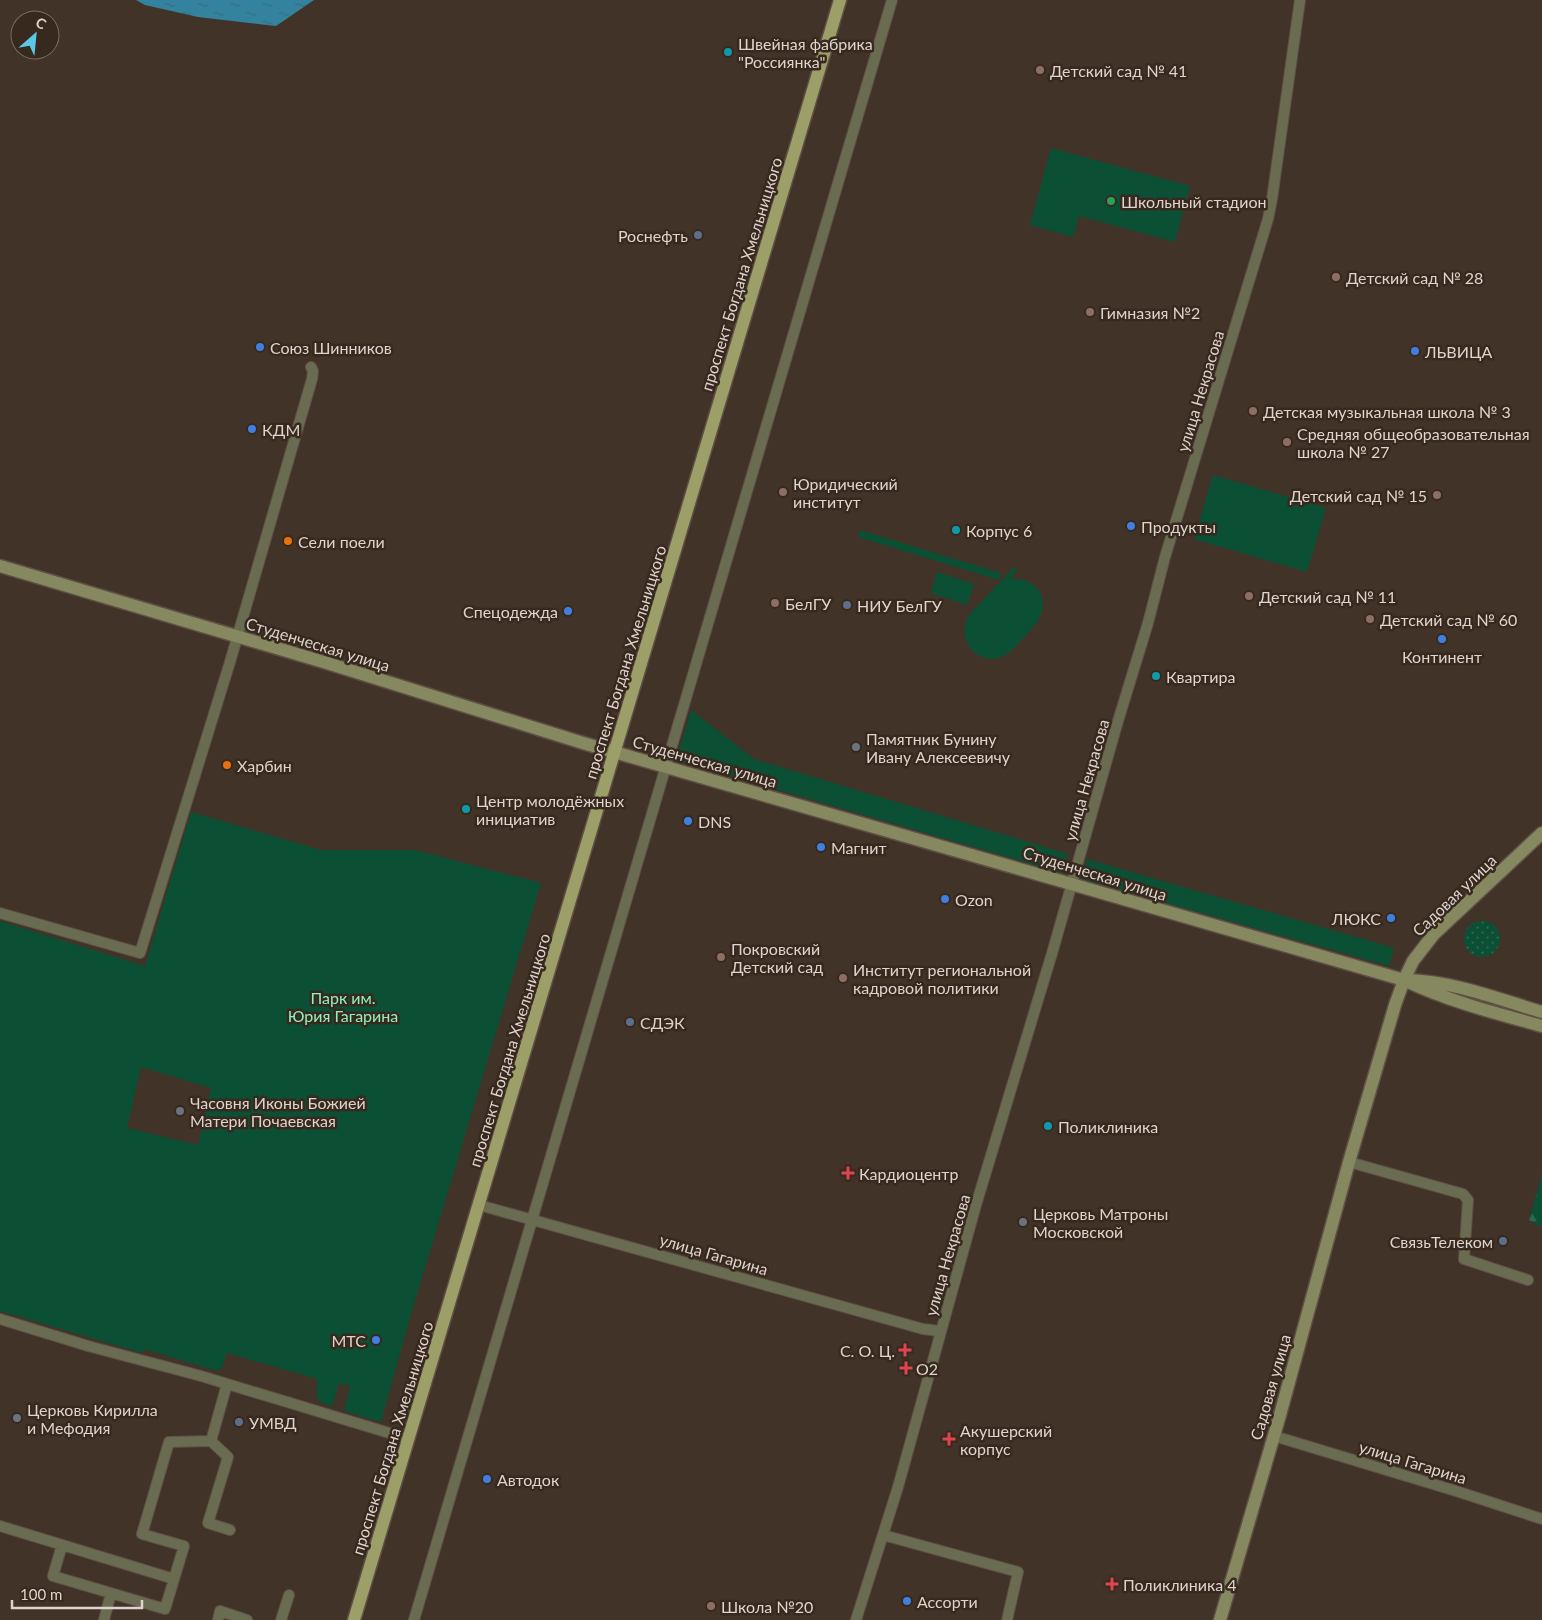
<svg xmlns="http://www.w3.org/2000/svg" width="1542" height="1620" viewBox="0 0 1542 1620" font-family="Lato,sans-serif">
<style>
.grass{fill:url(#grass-dots)}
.forest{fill:url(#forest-firs)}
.park{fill:#0b5034;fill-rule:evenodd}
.water{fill:url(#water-ripples)}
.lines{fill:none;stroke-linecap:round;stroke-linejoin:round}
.minor-casing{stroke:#5e5046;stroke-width:12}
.secondary-casing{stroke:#5e5046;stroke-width:15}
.primary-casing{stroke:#5e5046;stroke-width:15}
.minor{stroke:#6a6c51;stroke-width:10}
.secondary{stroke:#86895f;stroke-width:12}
.primary{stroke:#9c9f68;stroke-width:12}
.culture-dot{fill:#0f9aa8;stroke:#38291f;stroke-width:2}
.education-dot{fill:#8d6e63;stroke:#38291f;stroke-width:2}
.leisure-dot{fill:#2e9e5b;stroke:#38291f;stroke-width:2}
.service-dot{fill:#5c6f8a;stroke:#38291f;stroke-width:2}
.shop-dot{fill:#3f7fe0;stroke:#38291f;stroke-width:2}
.food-dot{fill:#e8710a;stroke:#38291f;stroke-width:2}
.worship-dot{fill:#6b7280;stroke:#38291f;stroke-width:2}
.health-dot{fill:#e0444e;stroke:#38291f;stroke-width:2}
.labels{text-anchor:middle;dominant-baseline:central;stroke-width:5;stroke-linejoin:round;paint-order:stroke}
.poi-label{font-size:16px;fill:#ded4cd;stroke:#38291f;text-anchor:start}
.street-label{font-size:16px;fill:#ded4cd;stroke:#38291f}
.park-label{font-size:16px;fill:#8ef0be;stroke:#38291f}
</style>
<defs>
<pattern id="grass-dots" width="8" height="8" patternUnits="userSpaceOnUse" patternTransform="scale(1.25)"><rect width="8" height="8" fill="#0b5034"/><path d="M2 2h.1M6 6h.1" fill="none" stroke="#2e6850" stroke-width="1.8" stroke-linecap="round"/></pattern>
<pattern id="forest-firs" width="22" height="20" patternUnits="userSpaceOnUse" patternTransform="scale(1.25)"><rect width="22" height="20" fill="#0b5034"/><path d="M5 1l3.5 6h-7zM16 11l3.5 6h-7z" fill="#2e6850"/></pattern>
<pattern id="water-ripples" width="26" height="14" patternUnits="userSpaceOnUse" patternTransform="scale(1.25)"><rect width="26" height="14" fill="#33839f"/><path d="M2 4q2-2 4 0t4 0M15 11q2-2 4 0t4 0" fill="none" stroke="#396c7d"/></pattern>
</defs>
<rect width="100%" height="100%" fill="#423328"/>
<path class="grass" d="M1464 939a18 18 0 1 1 36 0a18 18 0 1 1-36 0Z"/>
<path class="forest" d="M1542,1174v53l-13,-7z"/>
<path class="park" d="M1051,148l139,38 -15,56 -96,-26 -6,21 -43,-12z
M1213,475l113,33 -19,64 -113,-33z
M860,530l141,43 -2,7 -141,-43z
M1014,567l3,3 -7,9c26,-2 41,18 28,42 -9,10 -22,28 -33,34 -26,14 -51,-15 -36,-40z
M937,572l37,12 -7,21 -36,-12z
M691,710l63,49 314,95 -6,19 -386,-113z
M191,812l130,38h94l126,33 -132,438 -28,101 -37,-11 6,-25 -11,-3 -7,24 -15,-7v-21l-90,-26 -6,17h-8l-69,-21 -2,4 -142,-42v-390l145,45zM141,1067l70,21 -13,57 -71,-17z
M1087,859l307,89 -5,18 -308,-87z"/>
<path class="water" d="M136,0h178l-38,26 -78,-9 -53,-12z"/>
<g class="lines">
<defs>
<path id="minor" d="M0,913l140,40 90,-291 82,-283 1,-8 -2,-4
M1349,1162l114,32 5,6 -4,59 64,21
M479,1205l444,124 17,2
M0,1319l88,27 113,30 208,63
M1274,1436l182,55 86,28
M211,1441l17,16 -20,66 22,7
M0,1526l174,53
M883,1535l135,37 -11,48
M62,1545l-9,31 112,33 19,-63 -42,-12 27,-92 42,-1 16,-57
M104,1620l7,-27
M218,1620l2,-9 27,9
M281,1620l8,-25
M414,1620l478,-1620
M856,1620l42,-133 78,-282 77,-255 65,-229 30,-98 17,-66 103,-338 4,-20 28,-199"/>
<path id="secondary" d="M0,566l327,97 256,80 821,237c44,21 91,33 138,46
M1409,980c46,2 89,19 133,32
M1220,1620l60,-205 69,-253 46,-157 9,-25 9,-19 21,-27 108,-101"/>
<path id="primary" d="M354,1620l486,-1620"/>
</defs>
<use href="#minor" class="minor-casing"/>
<use href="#secondary" class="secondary-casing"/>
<use href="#primary" class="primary-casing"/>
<use href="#minor" class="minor"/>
<use href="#secondary" class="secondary"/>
<use href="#primary" class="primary"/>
</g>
<g class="culture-dot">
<circle cx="728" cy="52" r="5"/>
<circle cx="956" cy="530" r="5"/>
<circle cx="1156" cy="676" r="5"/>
<circle cx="466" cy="809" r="5"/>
<circle cx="1048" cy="1126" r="5"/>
</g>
<g class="education-dot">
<circle cx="1040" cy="70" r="5"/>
<circle cx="1336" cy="277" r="5"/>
<circle cx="1090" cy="312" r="5"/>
<circle cx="1253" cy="411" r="5"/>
<circle cx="1287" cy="442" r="5"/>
<circle cx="783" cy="492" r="5"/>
<circle cx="1437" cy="495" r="5"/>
<circle cx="1249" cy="596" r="5"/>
<circle cx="775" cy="603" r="5"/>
<circle cx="1370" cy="619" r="5"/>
<circle cx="721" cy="957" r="5"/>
<circle cx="843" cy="978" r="5"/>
<circle cx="711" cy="1606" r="5"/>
</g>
<circle class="leisure-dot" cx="1111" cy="201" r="5"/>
<g class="service-dot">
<circle cx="698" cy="235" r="5"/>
<circle cx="847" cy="605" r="5"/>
<circle cx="630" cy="1022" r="5"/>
<circle cx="1503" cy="1241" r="5"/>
<circle cx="239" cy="1422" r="5"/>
</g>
<g class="shop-dot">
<circle cx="260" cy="347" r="5"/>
<circle cx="1415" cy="351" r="5"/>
<circle cx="252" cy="429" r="5"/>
<circle cx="1131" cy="526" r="5"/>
<circle cx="568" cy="611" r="5"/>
<circle cx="1442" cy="639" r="5"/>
<circle cx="688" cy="821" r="5"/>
<circle cx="821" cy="847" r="5"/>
<circle cx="945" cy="899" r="5"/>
<circle cx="1391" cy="918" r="5"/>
<circle cx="376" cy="1340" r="5"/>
<circle cx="487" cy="1479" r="5"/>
<circle cx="907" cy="1601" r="5"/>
</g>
<g class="food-dot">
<circle cx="288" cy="541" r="5"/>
<circle cx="227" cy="765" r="5"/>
</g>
<g class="worship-dot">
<circle cx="856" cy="747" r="5"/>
<circle cx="180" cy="1111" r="5"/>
<circle cx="1023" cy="1222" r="5"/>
<circle cx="17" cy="1418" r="5"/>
</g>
<g class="health-dot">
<path d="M845.5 1165.5h5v5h5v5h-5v5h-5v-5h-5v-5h5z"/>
<path d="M902.5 1342.5h5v5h5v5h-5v5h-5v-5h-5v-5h5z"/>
<path d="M903.5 1360.5h5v5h5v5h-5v5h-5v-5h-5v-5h5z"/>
<path d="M946.5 1431.5h5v5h5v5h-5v5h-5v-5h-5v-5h5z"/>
<path d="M1109.5 1576.5h5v5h5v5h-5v5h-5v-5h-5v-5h5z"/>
</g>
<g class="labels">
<g class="poi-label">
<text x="738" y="43">Швейная фабрика<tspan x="738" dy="18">"Россиянка"</tspan></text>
<text x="1050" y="70">Детский сад № 41</text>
<text x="1121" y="201">Школьный стадион</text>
<text x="688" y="235" text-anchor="end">Роснефть</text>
<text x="1346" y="277">Детский сад № 28</text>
<text x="1100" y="312">Гимназия №2</text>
<text x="270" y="347">Союз Шинников</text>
<text x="1425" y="351">ЛЬВИЦА</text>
<text x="1263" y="411">Детская музыкальная школа № 3</text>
<text x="262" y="429">КДМ</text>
<text x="1297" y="433">Средняя общеобразовательная<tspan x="1297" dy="18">школа № 27</tspan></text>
<text x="793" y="483">Юридический<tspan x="793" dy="18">институт</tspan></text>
<text x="1427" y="495" text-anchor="end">Детский сад № 15</text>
<text x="1141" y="526">Продукты</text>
<text x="966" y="530">Корпус 6</text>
<text x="298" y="541">Сели поели</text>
<text x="1259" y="596">Детский сад № 11</text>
<text x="785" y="603">БелГУ</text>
<text x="857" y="605">НИУ БелГУ</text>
<text x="558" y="611" text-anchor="end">Спецодежда</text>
<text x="1380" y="619">Детский сад № 60</text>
<text x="1442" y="656" text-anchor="middle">Континент</text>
<text x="1166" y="676">Квартира</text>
<text x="866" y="738">Памятник Бунину<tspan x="866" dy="18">Ивану Алексеевичу</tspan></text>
<text x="237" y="765">Харбин</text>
<text x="476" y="800">Центр молодёжных<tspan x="476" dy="18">инициатив</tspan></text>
<text x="698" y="821">DNS</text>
<text x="831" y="847">Магнит</text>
<text x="955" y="899">Ozon</text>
<text x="1381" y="918" text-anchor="end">ЛЮКС</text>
<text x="731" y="948">Покровский<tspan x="731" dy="18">Детский сад</tspan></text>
<text x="853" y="969">Институт региональной<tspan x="853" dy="18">кадровой политики</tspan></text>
<text x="640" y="1022">СДЭК</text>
<text x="190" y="1102">Часовня Иконы Божией<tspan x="190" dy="18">Матери Почаевская</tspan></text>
<text x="1058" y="1126">Поликлиника</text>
<text x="859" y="1173">Кардиоцентр</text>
<text x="1033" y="1213">Церковь Матроны<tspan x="1033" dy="18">Московской</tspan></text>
<text x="1493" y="1241" text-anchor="end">СвязьТелеком</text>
<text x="366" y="1340" text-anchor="end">МТС</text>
<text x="895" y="1350" text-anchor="end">С. О. Ц.</text>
<text x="916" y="1368">O2</text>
<text x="27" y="1409">Церковь Кирилла<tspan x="27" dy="18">и Мефодия</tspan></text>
<text x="249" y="1422">УМВД</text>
<text x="960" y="1430">Акушерский<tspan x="960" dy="18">корпус</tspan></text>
<text x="497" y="1479">Автодок</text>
<text x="1123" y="1584">Поликлиника 4</text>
<text x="917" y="1601">Ассорти</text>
<text x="721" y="1606">Школа №20</text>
</g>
<g class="street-label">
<text transform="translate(741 274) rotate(-73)">проспект Богдана Хмельницкого</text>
<text transform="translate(1200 391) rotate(-73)">улица Некрасова</text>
<text transform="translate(318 644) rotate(17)">Студенческая улица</text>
<text transform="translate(625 662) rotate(-73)">проспект Богдана Хмельницкого</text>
<text transform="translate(705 761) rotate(16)">Студенческая улица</text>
<text transform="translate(1086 780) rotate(-74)">улица Некрасова</text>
<text transform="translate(1095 873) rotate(17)">Студенческая улица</text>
<text transform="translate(1454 895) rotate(-44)">Садовая улица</text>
<text transform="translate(509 1050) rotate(-73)">проспект Богдана Хмельницкого</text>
<text transform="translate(714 1254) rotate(16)">улица Гагарина</text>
<text transform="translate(947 1255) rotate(-74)">улица Некрасова</text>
<text transform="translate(1270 1387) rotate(-74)">Садовая улица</text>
<text transform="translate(392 1438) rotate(-73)">проспект Богдана Хмельницкого</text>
<text transform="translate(1413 1462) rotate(17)">улица Гагарина</text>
</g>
<g class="park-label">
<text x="343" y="997">Парк им.<tspan x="343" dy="18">Юрия Гагарина</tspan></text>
</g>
</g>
<g transform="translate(35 35) rotate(27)"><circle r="24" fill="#38291f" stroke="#7a6d65"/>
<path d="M0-4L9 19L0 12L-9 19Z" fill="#5dc7e8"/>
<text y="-8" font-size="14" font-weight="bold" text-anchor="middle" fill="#ded4cd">С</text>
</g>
<path d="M12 1600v8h130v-8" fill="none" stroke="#ded4cd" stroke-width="2.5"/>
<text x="20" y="1600" font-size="15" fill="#ded4cd" stroke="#38291f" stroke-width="4" paint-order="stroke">100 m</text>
</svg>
